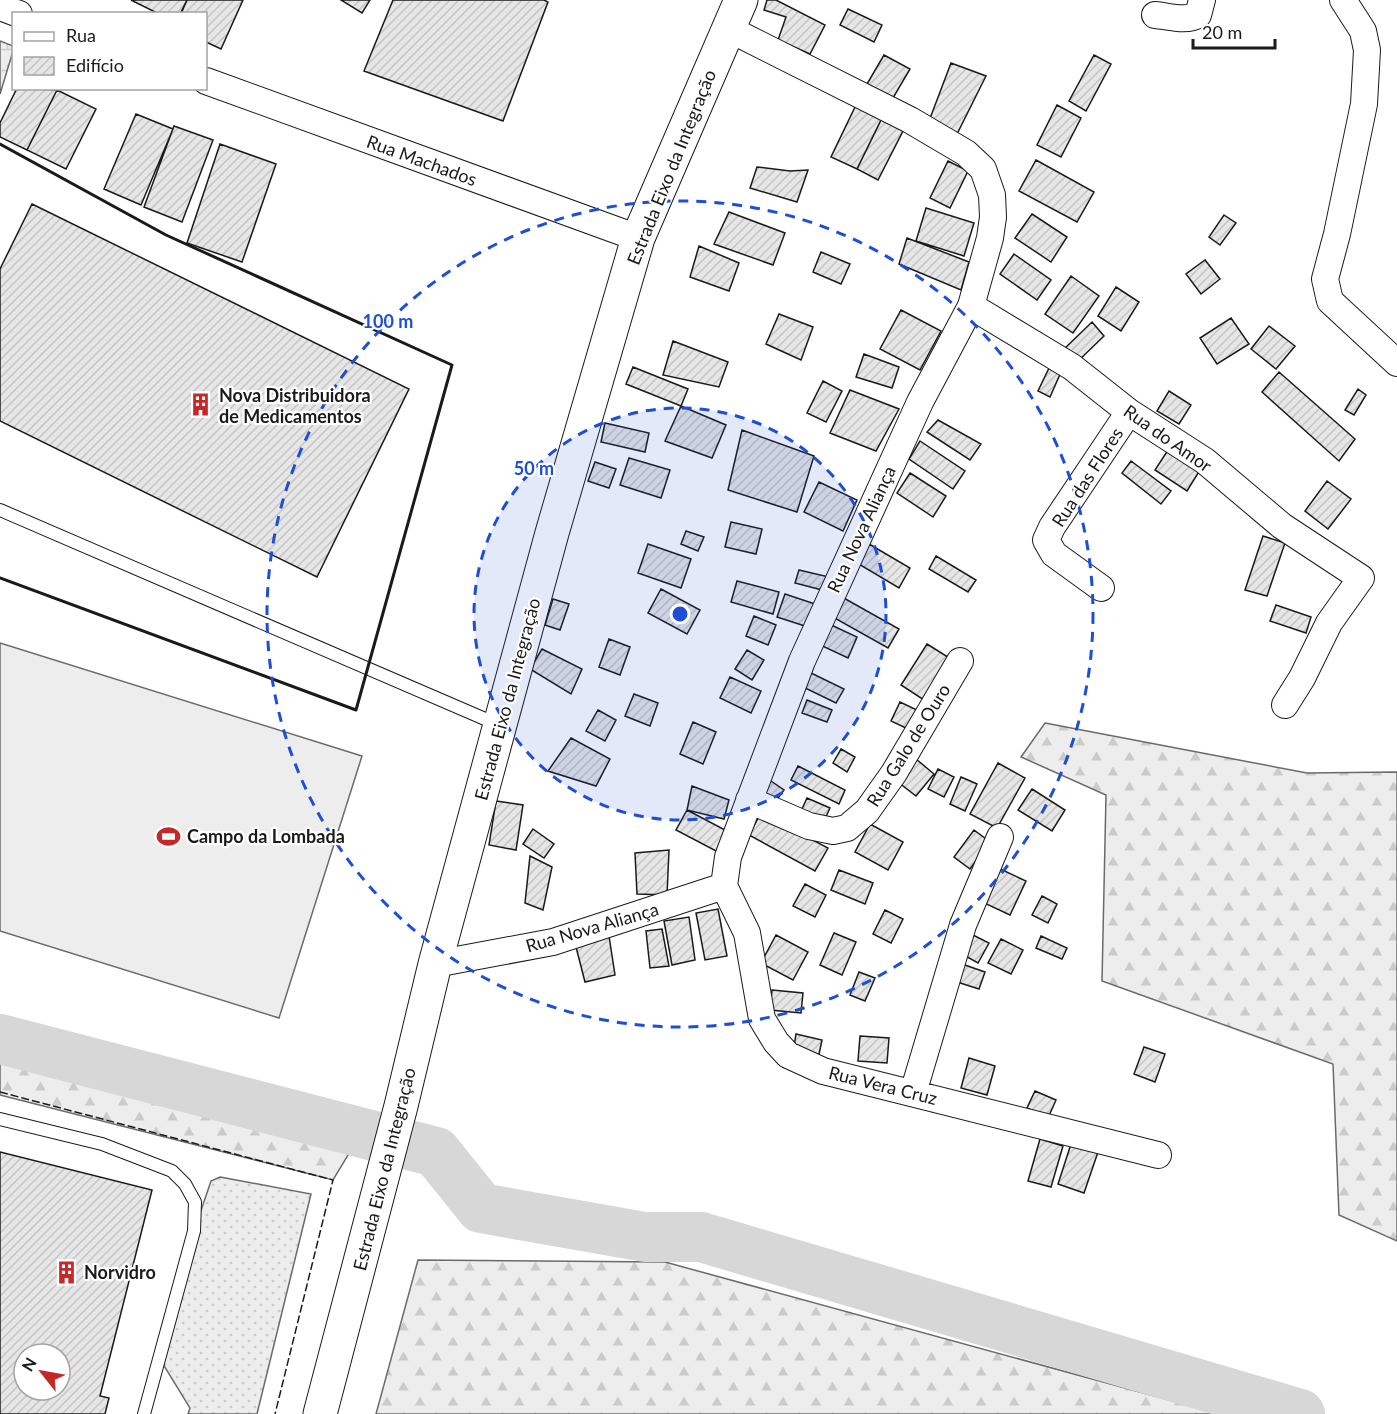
<svg xmlns="http://www.w3.org/2000/svg" width="1397" height="1414" viewBox="0 0 1397 1414" font-family="Lato,sans-serif">
<style>
.grass{fill:url(#grass-dots);stroke:#6a6a6a;stroke-width:1.5}
.forest{fill:url(#forest-firs);stroke:#6a6a6a;stroke-width:1.5}
.wetland{fill:url(#wetland-marsh);stroke:#6a6a6a;stroke-width:1.5}
.built{fill:#ededed;stroke:#6a6a6a;stroke-width:1.5}
.lines{fill:none;stroke-linecap:round;stroke-linejoin:round}
.river{stroke:#d7d7d7;stroke-width:50}
.building{fill:url(#building-hatch);stroke:#1a1a1a;stroke-width:1.5;fill-rule:evenodd}
.service-casing{stroke:#1a1a1a;stroke-width:14}
.minor-casing{stroke:#1a1a1a;stroke-width:28}
.secondary-casing{stroke:#1a1a1a;stroke-width:35}
.service{stroke:#fff;stroke-width:12}
.minor{stroke:#fff;stroke-width:26}
.secondary{stroke:#fff;stroke-width:33}
.fence{stroke:#1a1a1a;stroke-width:1.5;stroke-dasharray:8 3;stroke-linecap:butt}
.wall{stroke:#1a1a1a;stroke-width:3}
.ring{fill:none;stroke:#1d4ed8;stroke-width:3;stroke-dasharray:10 8}
.labels{text-anchor:middle;dominant-baseline:central;stroke-width:4.5;stroke-linejoin:round;paint-order:stroke}
.street-label{font-size:18px;fill:#1a1a1a;stroke:#fff}
.poi-label{font-size:18px;font-weight:bold;fill:#1a1a1a;stroke:#fff;text-anchor:start}
.centre{fill:#1d4ed8;stroke:#fff;stroke-width:3}
.ring-label{font-size:18px;text-anchor:middle;font-weight:bold;fill:#1d4ed8;stroke:#fff;stroke-width:4.5;stroke-linejoin:round;paint-order:stroke}
</style>
<defs>
<pattern id="grass-dots" width="8" height="8" patternUnits="userSpaceOnUse" patternTransform="scale(1.5)"><rect width="8" height="8" fill="#ededed"/><path d="M2 2h.1M6 6h.1" fill="none" stroke="#cbcbcb" stroke-width="1.8" stroke-linecap="round"/></pattern>
<pattern id="forest-firs" width="22" height="20" patternUnits="userSpaceOnUse" patternTransform="scale(1.5)"><rect width="22" height="20" fill="#ededed"/><path d="M5 1l3.5 6h-7zM16 11l3.5 6h-7z" fill="#cbcbcb"/></pattern>
<pattern id="wetland-marsh" width="20" height="14" patternUnits="userSpaceOnUse" patternTransform="scale(1.5)"><rect width="20" height="14" fill="#ededed"/><path d="M1 5h8M5 5V1M11 12h8M15 12V8" fill="none" stroke="#cbcbcb"/></pattern>
<pattern id="building-hatch" width="6" height="6" patternUnits="userSpaceOnUse" patternTransform="scale(1.5)"><rect width="6" height="6" fill="#e6e6e6"/><path d="M-1 1l2-2M0 6l6-6M5 7l2-2" fill="none" stroke="#c5c5c5"/></pattern>
</defs>
<rect width="100%" height="100%" fill="#fff"/>
<path class="grass" d="M220,1177l91,17 -54,220h-69l2,-6 -32,-52 36,-125 17,-50z"/>
<path class="forest" d="M1045,723l262,50 90,-1v469l-58,-26 -6,-151 -231,-83 4,-186 -85,-38z
M0,1039l362,93 -29,48 -333,-85z
M418,1260l247,2 555,152h-844z"/>
<path class="wetland" d="M0,41l13,5 1,2 -14,46z"/>
<path class="built" d="M0,643l362,113 -83,262 -279,-87z"/>
<g class="lines">
<path class="river" d="M0,1039l436,113 45,56 164,29h56l599,177"/>
</g>
<path class="building" d="M131,0h56l-7,14h-21z
M187,0h56l-22,49 -15,-7v-28h-25z
M341,0h29l-8,13z
M393,0h151l4,2 -45,119 -139,-50z
M767,0h9l49,25 -15,29 -32,-14 8,-23 -22,-7z
M848,9l34,16 -8,17 -34,-17z
M884,55l26,14 -17,29 -26,-14z
M1094,55l17,9 -25,47 -17,-10z
M951,63l35,13 -29,58 -28,-13z
M17,88l40,2 -30,60 -27,-13v-14z
M57,90l39,19 -30,60 -39,-19z
M856,105l26,13 -25,51 -26,-12z
M1057,105l24,13 -20,39 -24,-12z
M136,114l37,15 -32,76 -37,-16z
M882,118l22,11 -26,51 -21,-11z
M174,126l39,14 -31,82 -38,-15z
M220,144l56,20 -34,98 -55,-19z
M1036,160l58,32 -17,30 -58,-31z
M948,161l20,10 -18,37 -20,-10z
M757,167l33,4 18,-1 -11,32 -47,-14z
M32,204l377,185 -92,188 -317,-156v-152z
M926,208l48,15 -10,33 -48,-15z
M729,212l56,21 -12,32 -59,-21z
M1032,214l35,23 -16,25 -36,-24z
M1224,215l12,8 -16,22 -11,-8z
M907,238l62,24 -8,28 -62,-26z
M699,246l40,17 -10,28 -39,-14z
M821,252l29,12 -9,20 -28,-12z
M1014,254l37,26 -14,20 -37,-26z
M1205,260l15,19 -19,15 -15,-20z
M1071,276l28,20 -26,37 -28,-19z
M1116,287l23,15 -18,29 -23,-15z
M901,310l40,21 -21,39 -40,-21z
M779,314l34,13 -12,33 -35,-16z
M1231,318l18,26 -32,20 -17,-26z
M1092,322l12,14 -30,29 -13,-13z
M1269,326l26,20 -19,23 -25,-20z
M673,341l55,21 -9,25 -56,-12z
M864,354l35,13 -7,21 -36,-11z
M1050,366l11,6 -11,25 -12,-6z
M633,367l55,22 -7,17 -55,-22z
M1279,372l76,67 -16,22 -77,-69z
M823,381l19,10 -16,31 -19,-9z
M1358,389l8,6 -12,20 -9,-5z
M850,390l49,19 -23,42 -46,-18z
M1169,391l22,14 -12,19 -22,-13z
M681,406l45,19 -14,33 -47,-17z
M938,420l43,24 -11,16 -43,-28z
M605,423l44,10 -4,19 -44,-10z
M742,430l72,26 -17,56 -69,-22z
M920,441l45,30 -12,18 -44,-30z
M1168,450l32,20 -13,21 -32,-21z
M629,458l41,12 -9,28 -41,-13z
M1131,461l40,30 -10,13 -39,-31z
M595,462l21,7 -7,19 -21,-7z
M910,473l36,23 -13,21 -36,-24z
M1327,481l24,18 -23,30 -23,-18z
M819,482l38,18 -14,31 -39,-19z
M731,522l31,7 -6,25 -31,-7z
M686,531l18,6 -6,14 -17,-7z
M1263,536l22,7 -18,53 -22,-6z
M648,544l43,15 -10,29 -43,-15z
M869,544l41,24 -11,20 -42,-25z
M936,556l40,24 -8,12 -39,-23z
M799,570l30,7 -3,14 -31,-8z
M737,581l42,11 -6,22 -42,-12z
M661,589l39,21 -13,24 -39,-21z
M785,594l30,10 -7,23 -31,-10z
M842,597l57,32 -11,19 -57,-32z
M553,599l16,5 -9,26 -15,-5z
M1276,605l35,12 -5,16 -36,-12z
M754,616l22,9 -8,20 -22,-9z
M827,623l30,14 -9,21 -30,-14z
M609,639l21,8 -10,28 -21,-8z
M927,644l24,15 -27,41 -23,-15z
M542,649l40,20 -11,25 -41,-25z
M747,650l17,10 -12,20 -17,-11z
M809,672l35,17 -8,14 -35,-17z
M730,677l31,14 -10,22 -31,-15z
M634,694l24,9 -8,23 -25,-10z
M807,700l25,10 -5,12 -25,-9z
M900,702l19,9 -9,19 -19,-9z
M598,710l18,10 -11,21 -19,-10z
M693,722l23,10 -13,32 -23,-10z
M571,738l39,21 -14,27 -48,-15z
M841,749l14,8 -8,15 -14,-9z
M916,759l18,15 -18,22 -18,-14z
M998,763l27,15 -28,50 -27,-14z
M798,766l47,24 -6,14 -48,-24z
M938,769l16,8 -10,20 -16,-8z
M961,777l16,7 -12,27 -15,-7z
M768,779l16,11 -11,15 -15,-11z
M692,786l37,14 -5,19 -37,-9z
M1032,789l33,21 -13,21 -34,-21z
M807,798l23,10 -6,13 -23,-10z
M496,801l27,4 -7,45 -27,-5z
M687,810l40,21 -11,20 -40,-21z
M761,813l67,35 -13,23 -66,-36z
M870,824l33,18 -15,28 -33,-18z
M533,829l21,15 -10,14 -21,-14z
M974,830l16,12 -20,27 -16,-12z
M669,850l-2,45 -30,-1 -2,-41z
M530,856l22,11 -9,43 -18,-7z
M998,868l28,13 -16,34 -28,-13z
M839,870l34,13 -8,21 -34,-14z
M805,884l21,11 -11,22 -22,-11z
M1042,896l15,8 -9,19 -16,-8z
M718,909l9,47 -22,4 -9,-47z
M885,910l18,9 -12,24 -18,-9z
M689,917l6,43 -23,5 -8,-44z
M662,929l7,37 -19,2 -4,-37z
M834,933l22,9 -14,33 -22,-10z
M971,934l18,9 -11,20 -18,-10z
M776,935l32,17 -15,28 -32,-17z
M609,936l6,39 -30,7 -10,-39z
M1041,936l26,12 -5,11 -26,-11z
M1001,939l22,11 -12,24 -23,-11z
M962,964l23,8 -6,17 -22,-7z
M859,972l16,6 -10,23 -15,-6z
M772,990l31,3 -2,20 -31,-3z
M796,1034l26,6 -4,19 -25,-6z
M860,1036l29,2 -2,25 -29,-2z
M1144,1047l21,7 -10,28 -21,-8z
M969,1058l26,8 -8,29 -26,-7z
M1035,1091l21,9 -8,18 -21,-10z
M1040,1139l23,7 -12,41 -23,-6z
M1071,1144l27,8 -14,41 -26,-9z
M0,1152l152,38 -52,206 9,2 -4,16h-105zM24,1354h36v36h-36z"/>
<g class="lines">
<defs>
<path id="service" d="M0,510l499,215
M0,1119l102,25 70,27 13,13 10,18 -1,29 -50,183"/>
<path id="minor" d="M1343,0l20,31 4,19 -3,54 -27,130 -12,45 5,22 67,62
M0,7l19,7
M1155,15c13,1 31,7 43,0l4,-15
M206,81l432,157
M971,306l101,61 57,45 76,49 77,65 79,52 -32,45 -27,55 -17,27
M1101,588l-47,-34 -8,-14 6,-13 77,-115
M749,800l60,26 24,5 14,-3 20,-17 27,-38 66,-112
M724,886l4,-29 74,-196 118,-259 51,-96 19,-68 3,-21 -1,-22 -9,-26 -17,-16 -56,-33 -183,-92
M724,886l23,47 15,86 14,23 12,13 35,16 335,84
M435,964l118,-22 171,-56
M913,1093l50,-168 37,-88"/>
<path id="secondary" d="M320,1414l81,-308 34,-142 117,-431 86,-295 103,-238"/>
</defs>
<use href="#service" class="service-casing"/>
<use href="#minor" class="minor-casing"/>
<use href="#secondary" class="secondary-casing"/>
<use href="#service" class="service"/>
<use href="#minor" class="minor"/>
<use href="#secondary" class="secondary"/>
<path class="fence" d="M0,1092l333,88 -58,234"/>
<path class="wall" d="M0,144l166,91 286,130 -96,345 -356,-132"/>
</g>
<circle cx="680" cy="614" r="206" fill="#1d4ed8" fill-opacity=".12"/>
<g class="ring">
<circle cx="680" cy="614" r="206"/>
<circle cx="680" cy="614" r="413"/>
</g>
<defs>
<symbol id="building-bare" viewBox="-9 -9 18 18"><path d="M-4-6H4V6H1V3H-1V6H-4ZM-2.5-4.3h1.7v1.8h-1.7ZM.8-4.3h1.7v1.8H.8ZM-2.5-1h1.7V.8h-1.7ZM.8-1h1.7V.8H.8Z" fill="#c62828" stroke="#fff" stroke-width="2.5" paint-order="stroke"/></symbol>
<symbol id="stadium-bare" viewBox="-9 -9 18 18"><path d="M0-5a6.5 5 0 1 0 0 10a6.5 5 0 1 0 0-10ZM-3.5-1.8h7v3.6h-7Z" fill="#c62828" stroke="#fff" stroke-width="2.5" paint-order="stroke"/></symbol>
</defs>
<g fill-rule="evenodd">
<use href="#building-bare" x="184" y="388" width="33" height="33"/>
<use href="#stadium-bare" x="152" y="820" width="33" height="33"/>
<use href="#building-bare" x="50" y="1256" width="33" height="33"/>
</g>
<g class="labels">
<g class="street-label">
<text transform="translate(422 160) rotate(20)">Rua Machados</text>
<text transform="translate(671 167) rotate(-68)">Estrada Eixo da Integração</text>
<text transform="translate(1168 438) rotate(35)">Rua do Amor</text>
<text transform="translate(1087 477) rotate(-57)">Rua das Flores</text>
<text transform="translate(861 529) rotate(-65)">Rua Nova Aliança</text>
<text transform="translate(507 699) rotate(-75)">Estrada Eixo da Integração</text>
<text transform="translate(908 745) rotate(-58)">Rua Galo de Ouro</text>
<text transform="translate(592 927) rotate(-16)">Rua Nova Aliança</text>
<text transform="translate(883 1085) rotate(14)">Rua Vera Cruz</text>
<text transform="translate(384 1169) rotate(-76)">Estrada Eixo da Integração</text>
</g>
<g class="poi-label">
<text x="219" y="395">Nova Distribuidora<tspan x="219" dy="21">de Medicamentos</tspan></text>
<text x="187" y="836">Campo da Lombada</text>
<text x="84" y="1272">Norvidro</text>
</g>
</g>
<circle cx="680" cy="614" r="9" class="centre"/>
<g class="ring-label">
<text x="388" y="328">100 m</text>
<text x="534" y="475">50 m</text>
</g>
<rect x="12" y="12" width="195" height="78" fill="#ffffff" stroke="#a3a3a3" stroke-width="1.5"/>
<rect x="24" y="32" width="30" height="9" fill="#ffffff" stroke="#a3a3a3" stroke-width="1.5"/>
<text x="66" y="42" font-size="18" fill="#1a1a1a">Rua</text>
<rect x="24" y="57" width="30" height="18" fill="url(#building-hatch)" stroke="#a3a3a3" stroke-width="1.5"/>
<text x="66" y="72" font-size="18" fill="#1a1a1a">Edifício</text>
<g transform="translate(42 1372) rotate(301)"><circle r="28" fill="#ffffff" stroke="#a3a3a3" stroke-width="1.5"/>
<path d="M0-4.5L10 22L0 15L-10 22Z" fill="#c62828"/>
<text y="-9" font-size="16" font-weight="bold" text-anchor="middle" fill="#1a1a1a">N</text>
</g>
<path d="M1193 39v9h82v-9" fill="none" stroke="#1a1a1a" stroke-width="3"/>
<text x="1202" y="39" font-size="18" fill="#1a1a1a" stroke="#ffffff" stroke-width="4.5" paint-order="stroke">20 m</text>
</svg>
